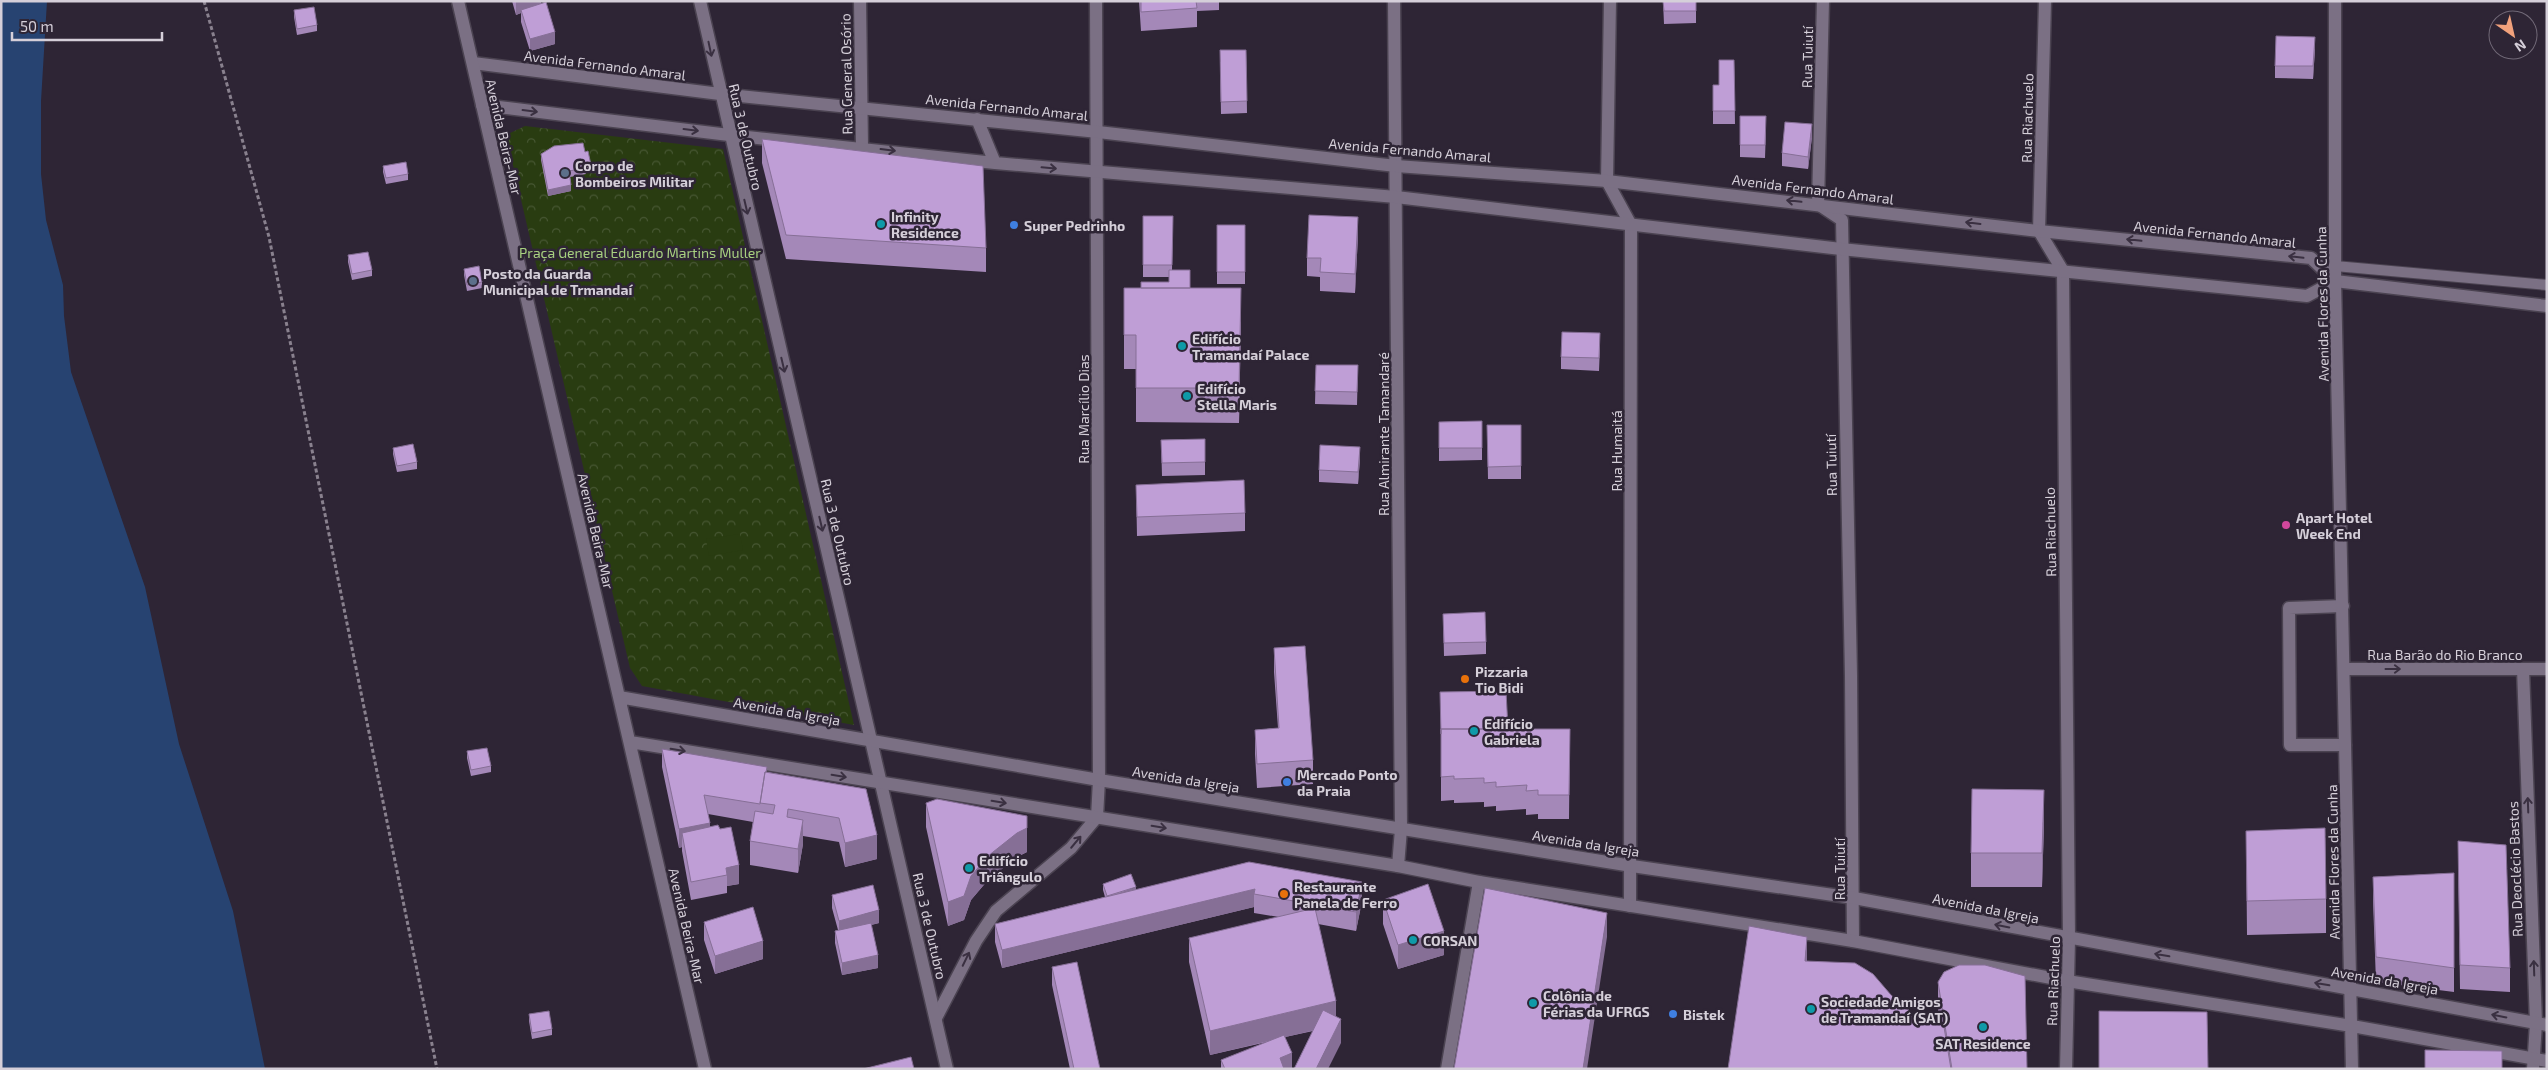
<svg xmlns="http://www.w3.org/2000/svg" width="2548" height="1070" viewBox="0 0 2548 1070" font-family="'Exo 2',sans-serif">
<style>
.forest{fill:url(#forest-crowns)}
.garden{fill:#293c11}
.water{fill:#274371}
.lines{fill:none;stroke-linecap:round;stroke-linejoin:round}
.service-casing{stroke:#4b4351;stroke-width:12}
.minor-casing{stroke:#4b4351;stroke-width:15}
.tertiary-casing{stroke:#4b4351;stroke-width:15}
.secondary-casing{stroke:#4b4351;stroke-width:15}
.path{stroke:#89818e;stroke-width:3;stroke-dasharray:4 2.5;stroke-linecap:butt}
.service{stroke:#7b7084;stroke-width:10}
.minor{stroke:#7b7084;stroke-width:12}
.tertiary{stroke:#7b7084;stroke-width:12}
.secondary{stroke:#7b7084;stroke-width:12}
.wall{fill:#a488b8}
.shaded-wall{fill:#866f96}
.building{fill:#bf9ed6;stroke:#866f96}
.oneway{stroke:#3a3041}
.service-dot{fill:#5c6f8a;stroke:#2e2535;stroke-width:2}
.culture-dot{fill:#0f9aa8;stroke:#2e2535;stroke-width:2}
.shop-dot{fill:#3f7fe0;stroke:#2e2535;stroke-width:2}
.hotel-dot{fill:#d1479c;stroke:#2e2535;stroke-width:2}
.food-dot{fill:#e8710a;stroke:#2e2535;stroke-width:2}
.labels{text-anchor:middle;dominant-baseline:central;stroke-width:5;stroke-linejoin:round;paint-order:stroke}
.street-label{font-size:14px;fill:#d5cfd9;stroke:#2e2535}
.poi-label{font-size:14px;font-weight:bold;fill:#d5cfd9;stroke:#2e2535;text-anchor:start}
.park-label{font-size:14px;fill:#a8d180;stroke:#2e2535}
</style>
<defs>
<pattern id="forest-crowns" width="20" height="18" patternUnits="userSpaceOnUse" patternTransform="scale(1.25)"><rect width="20" height="18" fill="#293c11"/><path d="M2 6a3 3 0 1 1 6 0M12 15a3 3 0 1 1 6 0" fill="none" stroke="#475733"/></pattern>
</defs>
<rect width="100%" height="100%" fill="#2e2535"/>
<path class="forest" d="M525,126l198,23 131,576 -212,-39 -12,-18 -124,-533z"/>
<path class="garden" d="M740,534l3,16 -34,6 -3,-17z"/>
<path class="water" d="M1,1h46l-6,100v73l5,46 17,65 1,31 7,56 74,215 34,157 54,167 32,158h-264z"/>
<g class="lines">
<defs>
<path id="service" d="M2335,266l212,19"/>
<path id="minor" d="M860,1l2,146
M1394,1l7,828 -3,37
M1610,1l-3,180 24,44 -1,681
M1823,1l-5,203 24,16 9,456 2,265
M2045,1l-6,230 24,40 6,668
M2343,606l-54,2 1,137h55
M2344,669h203
M2523,669l13,354 -3,46
M936,1018l40,-77 20,-30 75,-63 26,-31 2,-37 -3,-779
M1447,1069l32,-187"/>
<path id="tertiary" d="M700,1l247,1068
M473,63l247,31 378,38 298,34 211,15 432,50 272,27 24,23
M482,105l247,30 266,28 401,34 445,52 466,47 28,-15 212,25
M977,119l18,44
M2066,1069l3,-130"/>
<path id="secondary" d="M458,1l247,1068
M2335,1v280l17,788
M619,697l480,83 533,86 222,32 693,127
M630,742l768,124 81,16 374,59 214,40 285,45 195,35"/>
</defs>
<use href="#service" class="service-casing"/>
<use href="#minor" class="minor-casing"/>
<use href="#tertiary" class="tertiary-casing"/>
<use href="#secondary" class="secondary-casing"/>
<path class="path" d="M204,1l65,236 168,832"/>
<use href="#service" class="service"/>
<use href="#minor" class="minor"/>
<use href="#tertiary" class="tertiary"/>
<use href="#secondary" class="secondary"/>
</g>
<path class="wall" d="M512,1h29v3l14,40 -25,7 -9,-29v-9l-5,2z
M1139,1h80v9l-22,1v16l-56,4z
M1663,1h33v22l-32,1z
M294,10l23,15v6l-20,4 -3,-18z
M2315,49l-2,30 -38,-1v-12z
M1246,50l1,63 -26,1 -1,-52z
M1734,60l1,64h-22v-39h6z
M1740,116l26,13 -1,29 -25,-1z
M1812,137l-4,32 -26,-3v-13z
M762,139l224,109v24l-200,-13 -24,-96z
M585,152l6,13v6l-5,1v2l-16,3 1,14 -23,5 -7,-36v-6z
M383,166l25,8v6l-22,4 -3,-12z
M1143,216h30l-1,54 18,18 51,34 -2,101 -103,-1v-53h-12v-81h17l28,-6v-5h-26z
M1217,225h28v59h-28z
M1358,236l-3,57 -35,-2v-14l-13,-1v-18z
M348,255l24,15v6l-20,4 -4,-18z
M464,269l18,13v6l-15,3 -3,-16z
M1600,346l-1,25 -38,-2v-12z
M1316,365h42l-1,40 -42,-1z
M1482,421v39l-43,1v-39z
M1487,425h34v54h-33z
M1205,439v36l-43,1 -1,-36z
M393,448l24,14v7l-20,3 -4,-18z
M1360,459l-2,25 -39,-2v-12z
M1136,485l109,28v18l-108,5z
M1443,614l43,28v12l-42,2z
M1274,648l39,112v24l-56,4 -2,-34v-24l23,-2 -4,-56z
M1508,729h62l-1,90h-31v-5l-12,1v-6l-30,2v-5l-12,1v-5l-30,1v-3l-13,1v-51z
M662,749l105,23 99,17 11,70 -32,8 -6,-25 -36,-6v8l-5,29 -48,-8v-24l3,-19 -45,-8 2,13 29,57 -12,2v7l-36,7 -9,-49v-4l-3,1 -17,-81z
M467,751l24,15v6l-20,4 -4,-18z
M926,803l101,49 -10,5 -29,23 -17,20 -7,20 -16,6 -22,-99z
M2044,824l-2,63h-71v-34z
M2246,831l80,68v34l-79,2z
M2458,841l52,127v24l-50,-3z
M1249,862l113,39 -6,30 -38,-7 23,119 -28,-12 -28,6 7,32h-71v-9l46,-18 -57,13 -21,-93v-24l90,-21 -25,-4v-6l-252,61 -7,-26v-18l110,-27 -2,-7v-6l33,6z
M2454,873v119l-78,-10 -3,-81v-24z
M832,895l47,28 -8,2 7,43 -36,7 -7,-32v-12l3,-1 -6,-22z
M1383,900l61,55 -46,14 -15,-45z
M704,922l59,37 -48,15 -11,-34z
M1807,961l84,34 26,22 21,-2v-33l89,87h-299z
M1052,967l48,102h-30l-18,-84z
M529,1014l23,15v6l-20,4 -3,-18z"/>
<path class="shaded-wall" d="M520,1h21v7l-20,2v3l-5,2v-13z
M555,32v12l-25,7v-12z
M2315,37v12l-2,30v-13z
M1812,124v13l-4,32v-12z
M571,185v6l-23,5v-6z
M1358,217v19l-3,57v-19z
M1241,288v34l-2,101v-35z
M1360,447v12l-2,25v-12z
M2044,790v34l-2,63v-34z
M1027,816v36l-10,5 -29,23 -17,20 -7,20 -16,6v-24l40,-46z
M803,820v24l-5,29v-24z
M710,823v18l-28,-8v14l-3,1v-19z
M877,835v24l-32,8v-24z
M739,865v19l-12,2v-11l-1,-7z
M1362,882v19l-6,30v-19z
M1136,887v6l-28,4z
M1255,889l-1,5v13l-252,61v-18z
M879,910v13l-40,10v-12z
M1607,913v24l-20,132h-4z
M1444,931v24l-46,14v-24z
M1807,937v24h-2z
M763,941v18l-48,15v-18z
M878,955v13l-36,7v-12z
M1336,1001v24l-126,30v-24z
M1341,1019v24l-13,26h-12z
M1292,1053v16h-12v-11z"/>
<path class="building" d="M1141,1h55l1,7 -56,4z
M1663,1h33v10h-32z
M546,2l9,30 -25,7 -9,-29z
M314,7l3,18 -20,4 -3,-19z
M2276,36l39,1 -2,29h-38z
M1220,50h26l1,51 -26,1z
M1719,60h15l1,51h-22v-26h6z
M1740,116h26l-1,29h-25z
M1785,122l27,2 -4,33 -26,-4z
M762,139l221,27 3,82 -200,-13z
M583,143l2,9 3,-1 3,14h-5v3l-17,3 2,14 -23,5 -7,-36 13,-8z
M406,162l2,12 -22,4 -3,-12z
M1309,215l49,2 -3,57 -35,-2 1,-14h-14z
M1143,216h30l-1,49h-29z
M1217,225h28v47h-28z
M368,252l4,18 -20,4 -4,-19z
M479,266l3,16 -15,3 -3,-16z
M1169,270h21v18h-49v-6h28z
M1124,288h117l-2,100h-103v-53h-12z
M1562,332l38,1 -1,25 -38,-1z
M1316,365h42l-1,27 -42,-1z
M1482,421v27h-43v-26z
M1487,425h34v41l-33,1z
M1205,439v23l-43,1 -1,-23z
M413,444l4,18 -20,4 -4,-18z
M1320,445l40,2 -2,25 -39,-2z
M1244,480l1,33 -108,4 -1,-32z
M1485,612l1,30 -42,1 -1,-29z
M1305,646l8,114 -56,4 -2,-34 24,-2 -5,-80z
M1506,691l2,38h-67v5l-1,-42z
M1441,729h129l-1,66h-31v-5l-12,1 1,-6 -31,2v-5l-12,1v-5l-30,1v-3l-13,1z
M487,748l4,18 -20,4 -4,-19z
M662,749l105,18 -1,5h-1l-5,32 -56,-9 6,28 -31,6z
M765,772l101,17 11,46 -32,8 -6,-25 -51,-9 -1,8 16,3 -5,29 -48,-8 5,-30 18,3 2,-9 -15,-2z
M1972,789l72,1 -2,63h-71z
M937,799l90,17v12l-10,5 -29,23 -17,20 -7,20 -16,6 -22,-99z
M718,825l2,4 11,-2 8,38 -13,3 1,7 -36,7 -9,-49z
M2325,828l1,71 -79,2 -1,-70z
M2458,841l48,4 4,123 -50,-3z
M1249,862l113,20 -6,30 -102,-18 1,-5 -253,61 -7,-26z
M2454,873v95l-78,-11 -3,-80z
M1131,874l5,13 -29,9 -4,-12z
M1428,884l16,47 -46,14 -15,-45z
M873,885l6,25 -40,11 -7,-26z
M1485,888l122,25 -24,156h-129z
M753,907l10,34 -48,15 -11,-34z
M1315,908l21,93 -126,30 -21,-93z
M871,923l7,32 -36,8 -7,-32z
M1749,926l58,11 -2,24 50,2 18,11 18,21 26,22 25,-2 9,54h-223z
M1077,962l23,107h-26l-22,-102z
M1959,965h26l40,11 2,93h-75l-14,-87 6,-10z
M1323,1010l18,9 -25,50h-22z
M549,1011l3,18 -20,4 -3,-19z
M2099,1011l108,1 1,57h-109z
M1284,1035l8,18 -12,5 4,11h-59l-4,-9z
M2425,1050l77,1v18h-77z
M911,1057l3,12h-51z"/>
<defs><path id="oneway-shaft" d="M-6 0H5M1.5-3L5.5 0L1.5 3" fill="none" stroke-width="1.6" stroke-linecap="round" stroke-linejoin="round" transform="scale(1.25)"/></defs>
<g class="oneway">
<use href="#oneway-shaft" transform="translate(710 49) rotate(78)"/>
<use href="#oneway-shaft" transform="translate(530 111) rotate(7)"/>
<use href="#oneway-shaft" transform="translate(691 130) rotate(7)"/>
<use href="#oneway-shaft" transform="translate(888 150) rotate(7)"/>
<use href="#oneway-shaft" transform="translate(1049 168) rotate(5)"/>
<use href="#oneway-shaft" transform="translate(1794 201) rotate(-174)"/>
<use href="#oneway-shaft" transform="translate(746 207) rotate(77)"/>
<use href="#oneway-shaft" transform="translate(1973 223) rotate(-173)"/>
<use href="#oneway-shaft" transform="translate(2134 240) rotate(-174)"/>
<use href="#oneway-shaft" transform="translate(2296 257) rotate(-174)"/>
<use href="#oneway-shaft" transform="translate(783 365) rotate(77)"/>
<use href="#oneway-shaft" transform="translate(821 524) rotate(77)"/>
<use href="#oneway-shaft" transform="translate(2393 669)"/>
<use href="#oneway-shaft" transform="translate(678 750) rotate(9)"/>
<use href="#oneway-shaft" transform="translate(839 776) rotate(9)"/>
<use href="#oneway-shaft" transform="translate(999 802) rotate(9)"/>
<use href="#oneway-shaft" transform="translate(2528 805) rotate(-92)"/>
<use href="#oneway-shaft" transform="translate(1159 827) rotate(9)"/>
<use href="#oneway-shaft" transform="translate(1076 842) rotate(-50)"/>
<use href="#oneway-shaft" transform="translate(2002 926) rotate(-169)"/>
<use href="#oneway-shaft" transform="translate(2162 955) rotate(-170)"/>
<use href="#oneway-shaft" transform="translate(966 959) rotate(-64)"/>
<use href="#oneway-shaft" transform="translate(2534 968) rotate(-92)"/>
<use href="#oneway-shaft" transform="translate(2322 984) rotate(-170)"/>
<use href="#oneway-shaft" transform="translate(2499 1016) rotate(-169)"/>
</g>
<g class="service-dot">
<circle cx="565" cy="173" r="5"/>
<circle cx="473" cy="281" r="5"/>
</g>
<g class="culture-dot">
<circle cx="881" cy="224" r="5"/>
<circle cx="1182" cy="346" r="5"/>
<circle cx="1187" cy="396" r="5"/>
<circle cx="1474" cy="731" r="5"/>
<circle cx="969" cy="868" r="5"/>
<circle cx="1413" cy="940" r="5"/>
<circle cx="1533" cy="1003" r="5"/>
<circle cx="1811" cy="1009" r="5"/>
<circle cx="1983" cy="1027" r="5"/>
</g>
<g class="shop-dot">
<circle cx="1014" cy="225" r="5"/>
<circle cx="1287" cy="782" r="5"/>
<circle cx="1673" cy="1014" r="5"/>
</g>
<circle class="hotel-dot" cx="2286" cy="525" r="5"/>
<g class="food-dot">
<circle cx="1465" cy="679" r="5"/>
<circle cx="1284" cy="894" r="5"/>
</g>
<g class="labels">
<g class="street-label">
<text transform="translate(1807 57) rotate(-89)">Rua Tuiutí</text>
<text transform="translate(605 65) rotate(7)">Avenida Fernando Amaral</text>
<text transform="translate(846 74) rotate(-91)">Rua General Osório</text>
<text transform="translate(1007 107) rotate(6)">Avenida Fernando Amaral</text>
<text transform="translate(2027 118) rotate(-89)">Rua Riachuelo</text>
<text transform="translate(504 137) rotate(77)">Avenida Beira-Mar</text>
<text transform="translate(746 137) rotate(77)">Rua 3 de Outubro</text>
<text transform="translate(1410 150) rotate(5)">Avenida Fernando Amaral</text>
<text transform="translate(1813 189) rotate(7)">Avenida Fernando Amaral</text>
<text transform="translate(2215 234) rotate(6)">Avenida Fernando Amaral</text>
<text transform="translate(2322 304) rotate(-91)">Avenida Flores da Cunha</text>
<text transform="translate(1083 409) rotate(-90)">Rua Marcílio Dias</text>
<text transform="translate(1383 434) rotate(-90)">Rua Almirante Tamandaré</text>
<text transform="translate(1616 451) rotate(-90)">Rua Humaitá</text>
<text transform="translate(1831 465) rotate(-91)">Rua Tuiutí</text>
<text transform="translate(596 531) rotate(77)">Avenida Beira-Mar</text>
<text transform="translate(838 532) rotate(77)">Rua 3 de Outubro</text>
<text transform="translate(2050 532) rotate(-91)">Rua Riachuelo</text>
<text x="2445" y="654">Rua Barão do Rio Branco</text>
<text transform="translate(787 711) rotate(10)">Avenida da Igreja</text>
<text transform="translate(1186 779) rotate(9)">Avenida da Igreja</text>
<text transform="translate(1586 843) rotate(9)">Avenida da Igreja</text>
<text transform="translate(2333 862) rotate(-91)">Avenida Flores da Cunha</text>
<text transform="translate(1839 869) rotate(-90)">Rua Tuiutí</text>
<text transform="translate(2515 869) rotate(-92)">Rua Deoclécio Bastos</text>
<text transform="translate(1986 908) rotate(11)">Avenida da Igreja</text>
<text transform="translate(687 926) rotate(77)">Avenida Beira-Mar</text>
<text transform="translate(930 926) rotate(77)">Rua 3 de Outubro</text>
<text transform="translate(2385 980) rotate(10)">Avenida da Igreja</text>
<text transform="translate(2053 981) rotate(-88)">Rua Riachuelo</text>
</g>
<g class="poi-label">
<text x="575" y="165">Corpo de<tspan x="575" dy="16">Bombeiros Militar</tspan></text>
<text x="891" y="216">Infinity<tspan x="891" dy="16">Residence</tspan></text>
<text x="1024" y="225">Super Pedrinho</text>
<text x="483" y="273">Posto da Guarda<tspan x="483" dy="16">Municipal de Trmandaí</tspan></text>
<text x="1192" y="338">Edifício<tspan x="1192" dy="16">Tramandaí Palace</tspan></text>
<text x="1197" y="388">Edifício<tspan x="1197" dy="16">Stella Maris</tspan></text>
<text x="2296" y="517">Apart Hotel<tspan x="2296" dy="16">Week End</tspan></text>
<text x="1475" y="671">Pizzaria<tspan x="1475" dy="16">Tio Bidi</tspan></text>
<text x="1484" y="723">Edifício<tspan x="1484" dy="16">Gabriela</tspan></text>
<text x="1297" y="774">Mercado Ponto<tspan x="1297" dy="16">da Praia</tspan></text>
<text x="979" y="860">Edifício<tspan x="979" dy="16">Triângulo</tspan></text>
<text x="1294" y="886">Restaurante<tspan x="1294" dy="16">Panela de Ferro</tspan></text>
<text x="1423" y="940">CORSAN</text>
<text x="1543" y="995">Colônia de<tspan x="1543" dy="16">Férias da UFRGS</tspan></text>
<text x="1821" y="1001">Sociedade Amigos<tspan x="1821" dy="16">de Tramandaí (SAT)</tspan></text>
<text x="1683" y="1014">Bistek</text>
<text x="1983" y="1043" text-anchor="middle">SAT Residence</text>
</g>
<g class="park-label">
<text x="640" y="252">Praça General Eduardo Martins Muller</text>
</g>
</g>
<rect width="2548" height="1070" fill="none" stroke="#d5cfd9" stroke-width="5"/>
<g transform="translate(2513 35) rotate(146)"><circle r="24" fill="#2e2535" stroke="#716977"/>
<path d="M0-4L9 19L0 12L-9 19Z" fill="#f1a17c"/>
<text y="-8" font-size="14" font-weight="bold" text-anchor="middle" fill="#d5cfd9">N</text>
</g>
<path d="M12 32v8h150v-8" fill="none" stroke="#d5cfd9" stroke-width="2.5"/>
<text x="20" y="32" font-size="15" fill="#d5cfd9" stroke="#2e2535" stroke-width="4" paint-order="stroke">50 m</text>
</svg>
